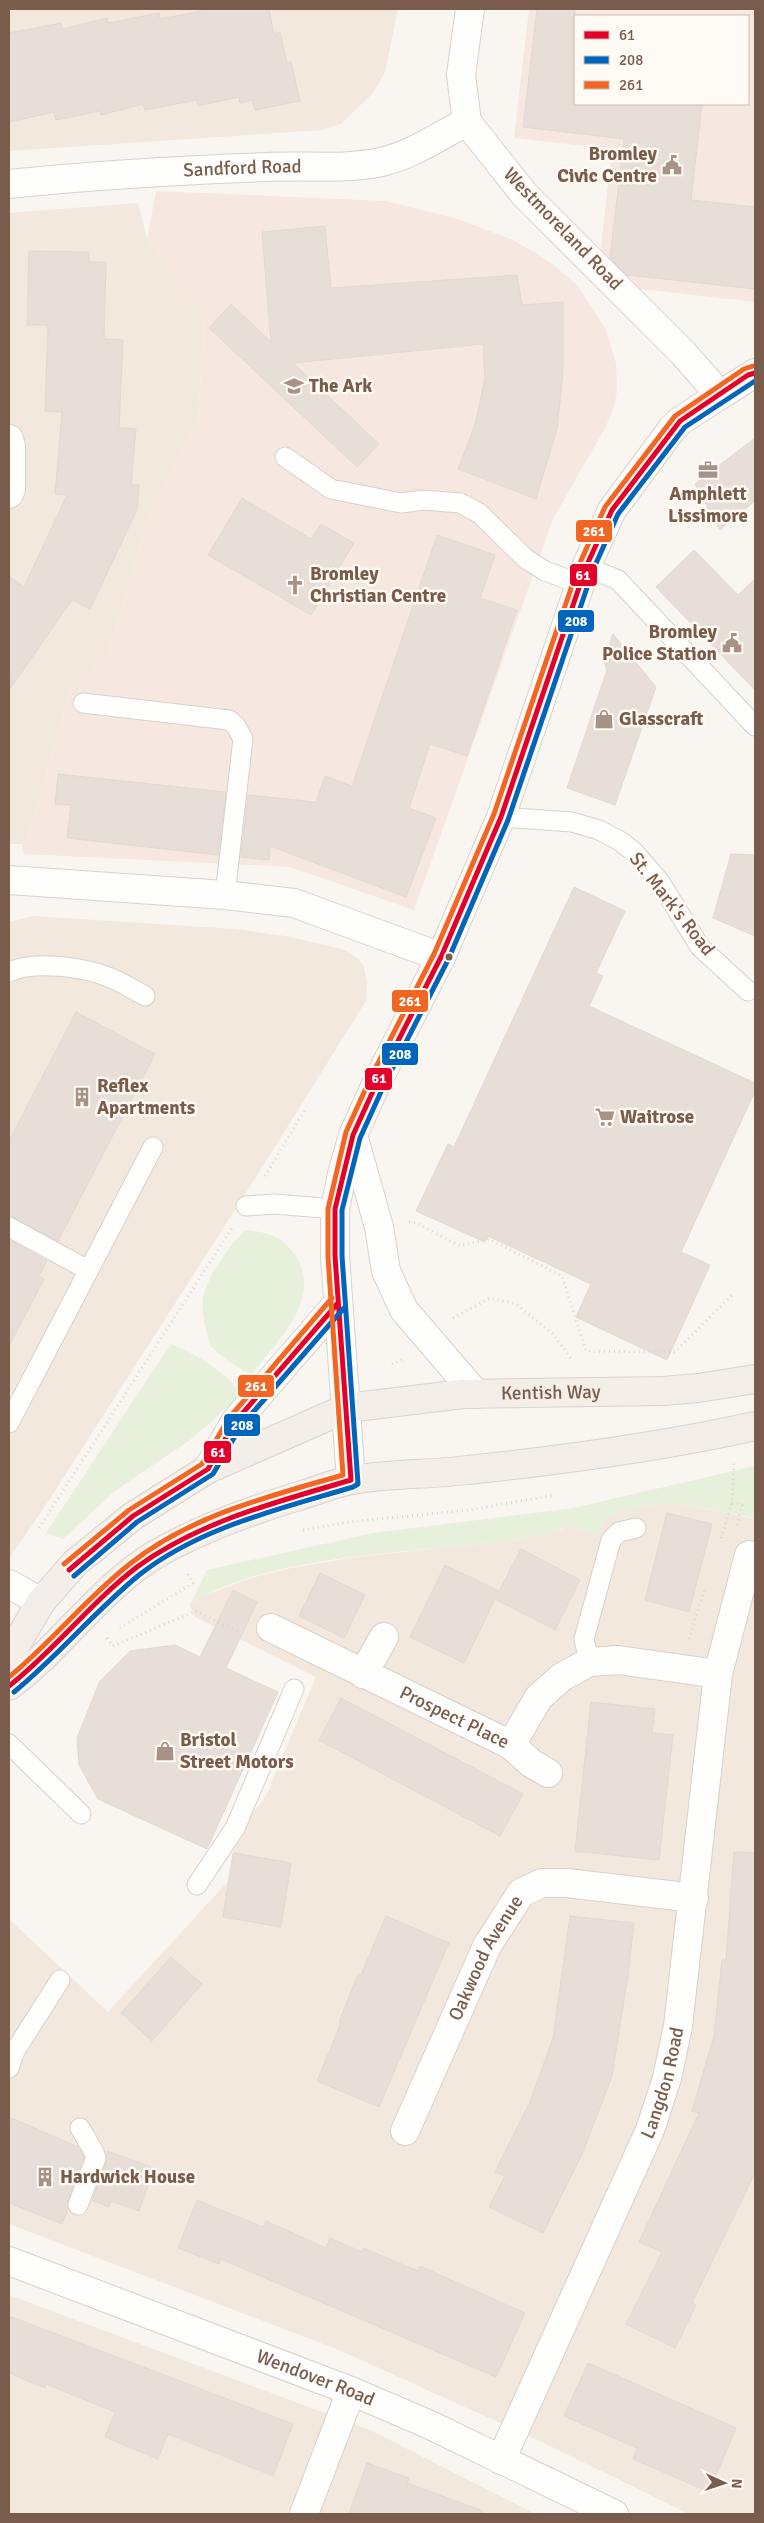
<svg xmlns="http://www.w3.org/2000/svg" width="764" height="2523" viewBox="0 0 764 2523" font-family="Signika,sans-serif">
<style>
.residential{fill:#f2e8de}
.commercial{fill:#f6e8e1;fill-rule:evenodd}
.green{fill:#e7f0db}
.building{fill:#e6ded7;stroke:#e2d8d2}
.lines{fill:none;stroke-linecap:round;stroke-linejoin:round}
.lane-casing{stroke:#d7d1cb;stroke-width:21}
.street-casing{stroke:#d7d1cb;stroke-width:30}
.secondary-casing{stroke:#d9d2cb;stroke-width:30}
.primary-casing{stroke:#dad1cc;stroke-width:30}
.path{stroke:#dcd5d0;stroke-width:3;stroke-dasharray:1 4;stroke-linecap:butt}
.lane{stroke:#fefefd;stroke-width:19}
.street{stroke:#fefefd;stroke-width:28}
.secondary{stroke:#fefefd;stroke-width:28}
.primary{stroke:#f3eee8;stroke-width:28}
.bus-1-casing{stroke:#fffaf3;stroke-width:9}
.bus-2-casing{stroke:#fffaf3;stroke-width:9}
.bus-3-casing{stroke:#fffaf3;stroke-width:9}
.bus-1{stroke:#e4002b;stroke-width:5}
.bus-2{stroke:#0065bd;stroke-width:5}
.bus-3{stroke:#f26522;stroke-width:5}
.bus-dot{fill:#7a5c4d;stroke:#fffaf3;stroke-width:2}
.labels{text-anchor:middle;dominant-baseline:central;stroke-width:5;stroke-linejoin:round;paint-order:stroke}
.poi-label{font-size:19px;font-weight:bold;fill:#7a5c4d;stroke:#fffaf3;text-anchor:start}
.street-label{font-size:19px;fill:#7a5c4d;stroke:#fffaf3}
.line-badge{stroke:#fffaf3;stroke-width:2}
.badge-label{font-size:14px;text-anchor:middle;font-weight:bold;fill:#fff}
</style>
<rect width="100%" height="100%" fill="#f9f5f0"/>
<path class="residential" d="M9,9h389l-13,63 -12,21 -32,31 -19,6 -313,21z
M138,203l9,36 57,78 -6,103 -47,88 -43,146 -38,37 -47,163 -1,-10h-13v-631z
M33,916l202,13 50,7 57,13 16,9 6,9 3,16 -1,18 -101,162 -214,334 -42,62v-637z
M670,1502l85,17v995h-66l-145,-71 -205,-93 -330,-126v-305l99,93 125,-136v-24l12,-28 21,-28 50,-119 -121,-60 -5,-12 13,-9 48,-18 40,-10 65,-11 163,-17 42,-10 8,-4 27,8 10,-16 17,-7z
M9,2295l361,135 165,84h-526z"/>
<path class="commercial" d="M529,9h226v293l-158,-18 15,-135 -98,-11zM575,16h173v88h-173z
M156,191l229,10 73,18 55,21 37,22 28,24 28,44 10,33 1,28 -3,16 -8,19 -53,93 -139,391 -124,-43 -267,-13 47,-163 38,-37 43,-146 47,-88 6,-102 -57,-79z"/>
<path class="green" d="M246,1230c23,2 38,7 51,28 25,43 -22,85 -46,117l-23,-14 -18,-15c-3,-15 -9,-32 -7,-47 2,-19 28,-57 43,-69z
M171,1344c28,11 51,27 72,50l-53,46 -74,50 -53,49 -17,-6z
M755,1466v52l-85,-16 -47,9 -17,7 -10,16 -27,-8c-29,14 -65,15 -96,19 -79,8 -219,14 -283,60l17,-35 166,-37 200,-25z"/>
<path class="building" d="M212,9h57l5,25 6,-2 7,31 4,-1 9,39 -45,9 -3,-10 -12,3 -1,-6 -41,9 -1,-6 -52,10 -2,-6 -42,11 -1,-4 -44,9 -2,-8 -45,10v-89l52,-10 1,6 45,-11 1,5 51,-10 1,6z
M537,9h38v95h127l-11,96 64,7v82l-128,-14 -17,-17 14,-119 -101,-12z
M325,226l6,62 186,-13 5,30 41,-3v71l-6,56 -21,70 -78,-30 17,-44 10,-47 -2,-34 -190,19 86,81 -22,23 -148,-139 22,-24 40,38 -9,-110z
M29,251l60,1v10h17l-2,77 19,1 -4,88 17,1 -5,56h8l-2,25 -47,99 -18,-9 -63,90v-114l15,11 43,-92 -12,-1 7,-82 -17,-1 3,-86h-21z
M755,438v63l-35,29 -25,-46z
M242,498l69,41 10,-15 33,19 -43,72 -103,-60z
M437,535l58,20 -15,43 37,12 -50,146 -37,-12 -21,64 27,10 -30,79 -136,-51 -1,14 -28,-3 7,-62 68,7 9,-26 27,10z
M694,550l44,45 17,-16v111l-99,-103z
M613,634l43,53 -41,118 -48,-17 40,-118 -3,-9z
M58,774l168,18 -8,63 -151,-17 4,-33 -16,-1z
M731,854l24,1v81l-42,-18z
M574,887l51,24 -29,62 7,3 -14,30 166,77v8l-74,161 29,13 -43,95 -91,-43 15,-33 -103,-48 -3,6 -69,-31 32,-67 6,3z
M76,1012l79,42 -97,187 -49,-25v-75z
M9,1240l38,21 -8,15 5,3 -35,67z
M667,1513l45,11 -23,88 -44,-12z
M521,1549l59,31 -25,50 -60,-31 -31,64 -54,-26 35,-72 54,26z
M320,1573l45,22 -21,43 -45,-22z
M233,1590l24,12 -31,66 52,24 -71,157 -109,-50 -19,-34 -2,-27 23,-57 30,-30 45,-6 25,12z
M341,1698l182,96 -23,42 -181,-96z
M591,1702l64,7 -3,24 21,2 -14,125 -84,-9z
M734,1852l21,1v320l-63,130 4,2 -21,43 -49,-24 36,-72 -23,-10 60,-129 -7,-2 22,-75 8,-76h4z
M233,1853l58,10 -10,64 -58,-10z
M386,1916l63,27 -70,164 -62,-26 24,-58 -2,-1 19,-48 3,1z
M570,1916l64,7 -6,52 -16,101 -29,76 -40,81 -54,-26 16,-31 -10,-4 35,-70 23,-64z
M171,1957l31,27 -50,57 -31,-28z
M9,2117l69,30 6,10 -16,44v8l-6,15 -53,-21z
M107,2151l47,17 -15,43 -28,-10 -2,6 -17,-7 14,-38z
M197,2200l66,27 3,-6 60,27 4,-10 32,14 1,-4 55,23 2,-5 105,47 -29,64 -275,-118 -2,5 -41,-16z
M9,2316l284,108 -20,52 -105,-42 -10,25 -53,-22 10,-25 -69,-28 -1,4 -36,-15z
M588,2363l148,65 -27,64 -76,-33 4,-11 -73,-32z
M367,2463l42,15 -2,5 76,28 -1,3h-133z"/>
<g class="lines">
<defs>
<path id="lane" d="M285,457l46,32 70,14 22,-3 37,3 19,10 47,46 19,12 35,13
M586,567l32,13 137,146
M83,703l146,17 7,6 7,13 -18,156
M501,817l71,5 27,8 21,11 14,11 26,30 40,65 48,44
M9,972c26,-12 75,-5 102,6 12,5 23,12 34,18
M246,1206l28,-2 61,5
M9,1227l79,43
M9,1423l144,-276
M589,1662l-5,-23 27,-99 8,-8 17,-4
M9,1744l72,70
M197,1885l38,-57 59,-139
M9,2068l6,-17 45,-71
M78,2205l18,-47 -2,-6 -14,-24"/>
<g id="street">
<path id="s1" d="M9,184c86,-9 172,-14 258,-17 38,-2 77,3 114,-5 32,-7 57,-26 86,-40"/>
<path d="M720,395l35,-22"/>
<path d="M9,439l2,7v43l-2,5"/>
<path d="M9,880l216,15 69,8 147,54"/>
<path d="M9,1584l32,18"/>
<path id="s2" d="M271,1628l240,117 28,-48 23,-20 27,-15 29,-2 100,14"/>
<path d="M363,1674l21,-37"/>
<path d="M511,1745l20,18 17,10"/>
<path id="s3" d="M405,2131l82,-185 34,-53 21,-10h25l127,15"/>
<path id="s4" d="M9,2261l342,130 77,33 186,90"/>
<path id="s5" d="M501,2460l149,-330 17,-52 11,-52 40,-352 31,-119"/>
<path d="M304,2514l47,-123"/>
</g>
<path id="secondary" d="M353,1135l26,92 7,44 18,39 72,84
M208,1469l27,-47 103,-119
M351,1480l-16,-224v-47l7,-35 11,-39 25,-55 63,-123 60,-140 85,-250 26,-57 60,-81 8,-8 40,-26 -37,-42 -159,-159 -57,-72 -6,-47 9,-66"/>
<g id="primary">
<path id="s6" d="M9,1656l32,-54 34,-39 58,-47 75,-47 139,-61 116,-14 200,-3 35,-3 57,-9"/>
<path d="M9,1686c52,-38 93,-101 149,-133 46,-26 94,-43 144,-58 17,-5 34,-13 51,-15 38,-7 77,-5 115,-10 95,-10 193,-23 287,-44"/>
</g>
</defs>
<use href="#lane" class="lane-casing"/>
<use href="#street" class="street-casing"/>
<use href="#secondary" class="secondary-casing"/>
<use href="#primary" class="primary-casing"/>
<path class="path" d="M265,1176l41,-68
M409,1222l7,1 44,23 29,-7 73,37 24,75 89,1 57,-57
M453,1318l37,-20 26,6 37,30 19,26
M392,1364l11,-5 1,3
M732,1503l10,2 -5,22
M39,1528l193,-300
M303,1530l45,-8 121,-12 85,-15
M721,1538l11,-35 2,-42
M120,1628l73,-45 -5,-9
M107,1638l6,8 83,-35 44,22
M689,1639l16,-52"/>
<use href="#lane" class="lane"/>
<use href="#street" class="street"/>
<use href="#secondary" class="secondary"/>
<use href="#primary" class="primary"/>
<defs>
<path id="bus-1" d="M69,1570l64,-54 75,-47 27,-47 103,-119
M9,1686c46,-36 82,-84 128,-119 63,-46 140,-65 214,-87l-16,-224v-47l18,-74 25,-55 63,-123 60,-140 85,-250 26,-57 68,-89 68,-46 7,-2"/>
<path id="bus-2" d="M74,1576l63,-54 76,-48 28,-48 103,-118
M14,1692c44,-36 81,-81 125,-117 61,-48 141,-66 214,-88l5,-3 -16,-228v-46l18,-72 25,-55 63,-123 60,-140 85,-250 25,-56 67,-87 70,-46"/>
<path id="bus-3" d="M64,1564l65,-54 73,-46 27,-46 103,-120
M9,1677c43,-35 78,-80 122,-114 61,-48 139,-67 212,-88l-15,-218v-48l18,-77 25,-55 63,-123 60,-140 85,-249 26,-58 70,-91 69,-47 9,-3"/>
</defs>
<use href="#bus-1" class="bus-1-casing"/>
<use href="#bus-2" class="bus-2-casing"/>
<use href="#bus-3" class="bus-3-casing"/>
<use href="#bus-1" class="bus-1"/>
<use href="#bus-2" class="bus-2"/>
<use href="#bus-3" class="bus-3"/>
</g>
<defs>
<symbol id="civic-bare" viewBox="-9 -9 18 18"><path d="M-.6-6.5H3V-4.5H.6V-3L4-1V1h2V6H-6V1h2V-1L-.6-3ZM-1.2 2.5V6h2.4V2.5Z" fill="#a69286" stroke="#fffaf3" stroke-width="2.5" paint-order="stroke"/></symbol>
<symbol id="school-bare" viewBox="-9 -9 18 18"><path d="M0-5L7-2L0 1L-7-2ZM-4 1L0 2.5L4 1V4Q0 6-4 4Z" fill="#a69286" stroke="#fffaf3" stroke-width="2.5" paint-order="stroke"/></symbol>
<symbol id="office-bare" viewBox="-9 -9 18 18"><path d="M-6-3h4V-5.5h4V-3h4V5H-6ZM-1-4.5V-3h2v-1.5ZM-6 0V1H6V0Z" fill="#a69286" stroke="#fffaf3" stroke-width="2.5" paint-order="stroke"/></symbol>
<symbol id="church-bare" viewBox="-9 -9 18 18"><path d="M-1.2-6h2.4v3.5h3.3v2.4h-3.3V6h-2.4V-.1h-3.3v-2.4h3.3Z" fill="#a69286" stroke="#fffaf3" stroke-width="2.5" paint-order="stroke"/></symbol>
<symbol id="shop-bare" viewBox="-9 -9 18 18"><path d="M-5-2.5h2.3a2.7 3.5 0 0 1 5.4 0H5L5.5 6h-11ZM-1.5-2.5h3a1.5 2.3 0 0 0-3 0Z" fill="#a69286" stroke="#fffaf3" stroke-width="2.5" paint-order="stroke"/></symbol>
<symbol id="building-bare" viewBox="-9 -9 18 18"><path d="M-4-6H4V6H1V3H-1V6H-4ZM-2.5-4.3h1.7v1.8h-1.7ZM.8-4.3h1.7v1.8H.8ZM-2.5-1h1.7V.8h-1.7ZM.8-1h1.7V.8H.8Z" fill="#a69286" stroke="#fffaf3" stroke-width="2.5" paint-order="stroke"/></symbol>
<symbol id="supermarket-bare" viewBox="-9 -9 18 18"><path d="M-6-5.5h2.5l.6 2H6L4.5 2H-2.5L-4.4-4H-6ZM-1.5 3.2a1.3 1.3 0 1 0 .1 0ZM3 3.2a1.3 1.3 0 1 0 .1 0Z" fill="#a69286" stroke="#fffaf3" stroke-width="2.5" paint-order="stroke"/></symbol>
</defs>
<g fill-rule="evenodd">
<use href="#civic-bare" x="658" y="151" width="28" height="28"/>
<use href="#school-bare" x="280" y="372" width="28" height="28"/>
<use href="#office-bare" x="694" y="456" width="28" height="28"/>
<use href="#church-bare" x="281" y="571" width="28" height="28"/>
<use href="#civic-bare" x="718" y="629" width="28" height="28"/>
<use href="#shop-bare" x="590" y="705" width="28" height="28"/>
<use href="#building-bare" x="68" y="1083" width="28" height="28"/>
<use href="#supermarket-bare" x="591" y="1103" width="28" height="28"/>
<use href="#shop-bare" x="151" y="1737" width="28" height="28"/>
<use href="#building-bare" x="31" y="2163" width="28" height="28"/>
</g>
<circle class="bus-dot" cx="449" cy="957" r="4.5"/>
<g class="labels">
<g class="poi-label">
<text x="657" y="154" text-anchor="end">Bromley<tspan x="657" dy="22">Civic Centre</tspan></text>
<text x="309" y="386">The Ark</text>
<text x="708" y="494" text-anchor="middle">Amphlett<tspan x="708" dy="22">Lissimore</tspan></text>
<text x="310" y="574">Bromley<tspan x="310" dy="22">Christian Centre</tspan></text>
<text x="717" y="632" text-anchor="end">Bromley<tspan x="717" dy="22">Police Station</tspan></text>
<text x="619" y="719">Glasscraft</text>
<text x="97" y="1086">Reflex<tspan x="97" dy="22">Apartments</tspan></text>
<text x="620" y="1117">Waitrose</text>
<text x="180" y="1740">Bristol<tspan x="180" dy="22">Street Motors</tspan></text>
<text x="60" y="2177">Hardwick House</text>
</g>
<g class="street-label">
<text stroke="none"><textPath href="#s1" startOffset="234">Sandford Road</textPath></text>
<text transform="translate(563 229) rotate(46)">Westmoreland Road</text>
<text transform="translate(672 904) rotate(52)">St. Mark's Road</text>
<text stroke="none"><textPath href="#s6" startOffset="634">Kentish Way</textPath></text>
<text stroke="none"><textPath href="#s2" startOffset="204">Prospect Place</textPath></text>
<text stroke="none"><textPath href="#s3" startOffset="191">Oakwood Avenue</textPath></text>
<text stroke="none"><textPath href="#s5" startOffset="411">Langdon Road</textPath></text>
<text stroke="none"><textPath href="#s4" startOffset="328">Wendover Road</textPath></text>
</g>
</g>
<g class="line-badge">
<rect x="575" y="519" width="38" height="24" rx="5" fill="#f26522"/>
<rect x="569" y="563" width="29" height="24" rx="5" fill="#e4002b"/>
<rect x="557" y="609" width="38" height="24" rx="5" fill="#0065bd"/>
<rect x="391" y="989" width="38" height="24" rx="5" fill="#f26522"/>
<rect x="381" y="1042" width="38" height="24" rx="5" fill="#0065bd"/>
<rect x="364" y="1067" width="29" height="24" rx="5" fill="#e4002b"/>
<rect x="237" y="1374" width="38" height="24" rx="5" fill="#f26522"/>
<rect x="223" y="1413" width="38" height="24" rx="5" fill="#0065bd"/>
<rect x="203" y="1440" width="29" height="24" rx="5" fill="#e4002b"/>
</g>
<g class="badge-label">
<text x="594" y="536">261</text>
<text x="583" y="580">61</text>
<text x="576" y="626">208</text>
<text x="410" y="1006">261</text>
<text x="400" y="1059">208</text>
<text x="379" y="1083">61</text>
<text x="256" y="1391">261</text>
<text x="242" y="1430">208</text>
<text x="218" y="1457">61</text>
</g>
<rect width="764" height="2523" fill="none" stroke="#7a5c4d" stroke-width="20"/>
<rect x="574" y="15" width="175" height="90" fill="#fffaf3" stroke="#cabbb1"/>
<rect x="584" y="31" width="25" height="8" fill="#e4002b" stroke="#cabbb1"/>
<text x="619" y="40" font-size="15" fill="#7a5c4d">61</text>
<rect x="584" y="56" width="25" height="8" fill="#0065bd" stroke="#cabbb1"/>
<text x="619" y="65" font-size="15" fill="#7a5c4d">208</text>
<rect x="584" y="81" width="25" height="8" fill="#f26522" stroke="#cabbb1"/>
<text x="619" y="90" font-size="15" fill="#7a5c4d">261</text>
<g transform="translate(724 2483) rotate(93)" stroke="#fffaf3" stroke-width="4" paint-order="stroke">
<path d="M0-4L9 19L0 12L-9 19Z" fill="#7a5c4d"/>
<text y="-8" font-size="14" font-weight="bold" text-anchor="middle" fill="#7a5c4d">N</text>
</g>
</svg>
